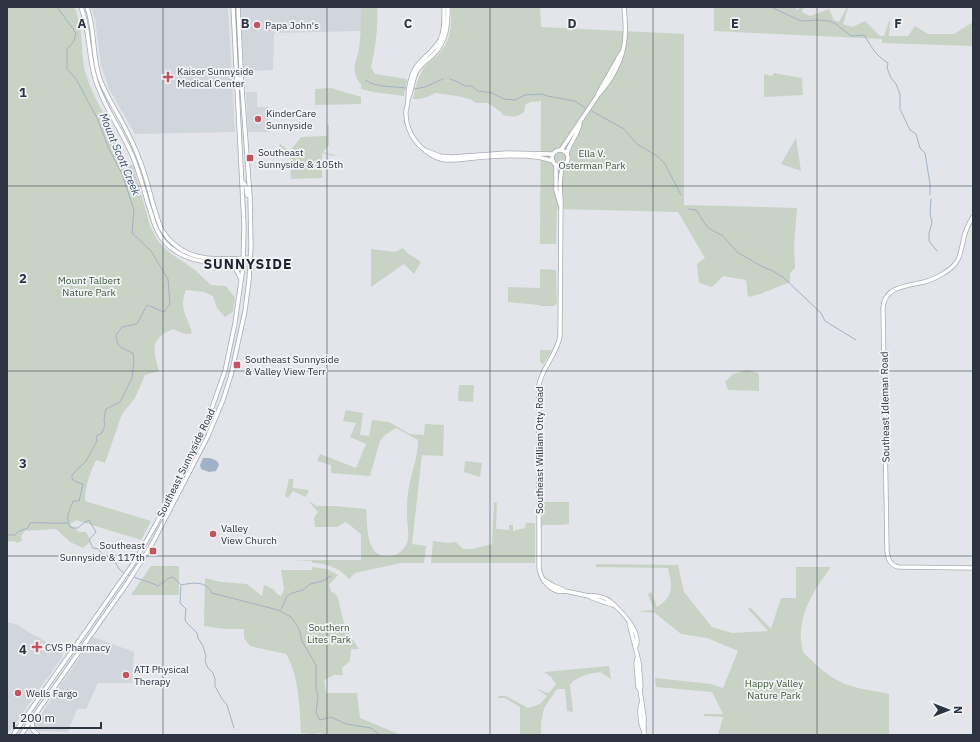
<svg xmlns="http://www.w3.org/2000/svg" width="980" height="742" viewBox="0 0 980 742" font-family="'IBM Plex Sans',sans-serif">
<style>
.built{fill:#d1d5dc}
.green{fill:#c8d3c5}
.water{fill:#a1b2c7}
.lines{fill:none;stroke-linecap:round;stroke-linejoin:round}
.stream{stroke:#a1b2c7;stroke-width:1}
.secondary-casing{stroke:#a8acb4;stroke-width:5}
.primary-casing{stroke:#a3aab5;stroke-width:5}
.secondary{stroke:#fff;stroke-width:3.5}
.primary{stroke:#fff;stroke-width:3.5}
.grid{fill:none;stroke:#2c3341;stroke-width:1;stroke-opacity:0.55}
.poi-dot{fill:#c35460;stroke:#f3f4f7;stroke-width:1.5}
.labels{text-anchor:middle;dominant-baseline:central;stroke-width:3.5;stroke-linejoin:round;paint-order:stroke}
.poi-label{font-size:10px;fill:#2c3341;stroke:#f3f4f7;text-anchor:start}
.park-label{font-size:10px;fill:#405b3b;stroke:#f3f4f7}
.street-label{font-size:10px;fill:#2c3341;stroke:#f3f4f7}
.water-label{font-size:11px;font-style:italic;fill:#3a5071;stroke:#f3f4f7}
.district-label{font-size:14px;font-weight:bold;letter-spacing:1px;fill:#1e2432;stroke:#f3f4f7}
.grid-label{font-size:13px;text-anchor:middle;font-weight:bold;fill:#2c3341;stroke:#f3f4f7;stroke-width:3.5;stroke-linejoin:round;paint-order:stroke}
</style>
<rect width="100%" height="100%" fill="#e3e5ea"/>
<path class="built" d="M91,7h137l7,125 -100,2 -26,-45 -8,-24 -6,-47z
M241,7h120v24l-87,2 -1,37 -30,1z
M246,92h11v15h11l2,25h-22z
M7,622l11,3 17,11 5,2 21,14 2,4 -53,75 -3,2z
M93,637l41,15 -2,31h-34l-12,26h-9l-9,23 -29,-1 -4,-5 1,-4z"/>
<path class="green" d="M7,7h67c10,20 6,43 11,64 6,23 20,44 31,65h-4l14,29h7l17,61 8,15 12,12 25,17 16,15 15,1 9,12 -2,14 -8,5 -8,-9 -4,-12 -9,-4 -18,-2c-8,20 2,26 6,43 -5,3 -13,-1 -19,-4 -24,10 -20,21 -14,42l-14,4 -10,23 -13,16 -17,49 -9,-3c-6,13 -11,26 -11,41l66,20 -10,19 -65,-20 -6,4 9,8h7l5,9 -8,7 -13,-6 -14,-13 -31,2 -4,5 1,5 -5,2 -3,-2 -7,1z
M361,7h16c1,21 -1,40 -6,60l4,7 32,5 -3,17 -31,-4 -12,-3v-5c-3,-3 -5,-6 -6,-11 -2,-9 3,-16 4,-25 2,-14 2,-27 2,-41z
M451,7h89l1,20 143,7v171l113,3 -3,38 1,22 -5,5v9l-30,12 -12,3 -2,-17 -23,-4 -11,11 -13,-4 -2,-19 8,-6 -27,-46 -121,-3 -1,35h-16l1,-143 -10,1 -6,3 -1,7c-7,6 -12,5 -21,3l-2,-3 -13,-9h-12l-6,-4 -13,-3 -22,-3c-8,5 -13,6 -22,6 3,-13 5,-25 14,-35 7,-6 14,-11 19,-20 6,-12 5,-24 5,-37z
M714,7h80l4,3 2,-3h4l-2,5 8,4 19,-7 5,11 5,2 8,-15 1,1 -5,16 9,3 13,-6 15,15h4l5,-15h1l-1,15h19l7,-10 13,8h26l19,-12v24l-91,-3v-4l-168,-8z
M774,73l28,5 1,17 -39,2v-23l8,2z
M331,88l30,9v7l-46,1v-16z
M327,125h2v20l-6,7 12,3 -1,1 -12,-3v25l-31,1 -1,-25 -11,-8 1,-2 10,7 11,-14 26,-1z
M796,138l5,33 -20,-7z
M403,248l6,6 12,8 -7,12 -10,-10 -33,23v-38l24,3z
M540,269l16,1 1,33 -3,3h-14l-1,-1 -31,-3v-15l32,1z
M540,350h12l-10,16v-3l-2,-1z
M747,370l11,3 1,3v15l-31,-1 -3,-8 8,-8z
M459,385h15l-1,17 -15,-1z
M346,410l17,3 -3,22 9,1 3,-16 17,2 21,12 14,1 1,-11 19,1 -1,31 -21,-1 -10,89 14,2 -2,17h-23l-46,10 -6,6c-10,-11 -22,-16 -37,-16v-2l-20,-1h69v-26l-15,-12 -9,5h-22l-1,-9 4,-6 -8,-9 1,-1 5,4h19l31,3c2,17 -1,51 25,47 7,-1 13,-6 16,-13 3,-8 0,-18 0,-27 0,-11 0,-23 3,-34 3,-14 8,-27 8,-42l-22,-12 -11,7 -5,6 -10,35 -39,-3v-8l-14,-4 3,-7 36,14 10,-24 -16,-7 6,-14 -13,-2z
M465,461l17,2 -2,14 -16,-5z
M289,479h4v9l16,2 -3,7 -13,-6 -5,7 -3,-2z
M494,502l3,1 -1,26 13,1v-5h4v6l12,-3 1,-5h9v40h-104l2,-22 15,2 8,-1 7,7h9l20,-5z
M542,502h27v22l-10,1h-17z
M596,564l82,1 6,27 28,35 20,6 36,-2 -20,-22 2,-2 21,22 10,-31h15v-31h35c-14,19 -28,39 -30,63 -1,7 1,15 2,22 10,10 21,21 34,28 15,9 35,10 52,14v41h-171l5,-18 -19,-1v-2h19l-11,-22 -56,-5 -1,-9 56,6 12,4 15,-37 -31,-13 -26,-4 -26,-21 -17,-2 16,-1 -6,-16 3,-2 6,15c18,-11 15,-21 11,-39l-72,-1z
M151,566h28v29h-48z
M312,567l15,2 11,6 -9,10 3,8 2,-1 4,6 7,30 14,21h-8l-1,12 -8,7 1,7h-9l-10,5 2,13h31l3,25 41,17h-67l-17,-2v2l-16,-2c-1,-23 -2,-58 -15,-79l-36,-8 -6,-8v-9h-19l-21,-3 1,-48 16,4 26,2 15,12 2,-11 9,4 4,5 4,2 3,-7 -3,-19h31z
M609,666l2,13 -11,-7c-10,2 -25,4 -30,13l3,27 -6,-1 -2,-22h-8l-13,19 -3,15v12h-21v-28l-15,-9h-7v-2h8l22,12 12,-4 7,-8 -11,-8 11,5 3,-1 6,-8 -5,-7 -7,-5z"/>
<path class="water" d="M203,458c7,0 14,0 16,7l-3,6 -7,1 -8,-3 -1,-4z"/>
<g class="lines">
<path class="stream" d="M57,7l19,26 -2,8 -7,8v20l9,10 21,39 12,31 13,25 12,36 -2,23 19,18 17,28 2,25 -6,8 -17,-7 -10,19 -15,3 -6,8c1,13 6,13 17,18l1,8 -2,17 -12,24 -14,7 -2,10 1,6 -3,8 -6,3 1,5 -11,20 -14,14v4l4,3 7,2 -4,17h-6c-3,9 -9,18 -2,27h7l4,-4 7,-4 7,12 -7,8 4,8 6,1c4,10 9,7 16,13 2,3 3,6 5,8 9,8 27,10 38,16l11,-8 4,-1 8,8c10,-2 25,-5 31,8l66,17 13,7 8,12 3,12 14,24v24l2,7 -2,17 4,7 11,-3 15,7 25,4 9,7
M771,7l30,14 16,-1 13,1 6,3 15,12 13,-1c7,11 12,21 24,28l-1,5 4,10 5,6 4,10v15l10,21 6,4 4,14 5,5 5,31v11
M450,79l8,3 7,4h7l6,5 14,2 12,6 11,1 10,-5 17,-1 5,2 28,5 12,8
M365,80c12,8 27,6 41,8
M414,89l11,-2 18,-8
M590,110l34,19 13,15 20,12 8,8 16,31
M931,199l-1,15 2,8 -3,12v7l8,10
M689,209l7,1 12,18 15,8 14,16 24,14 12,5 11,7 37,35 4,8 31,19
M7,535h8l4,-4 9,-3 2,-5c12,-1 24,1 37,0
M181,586l-1,17 6,6 -1,10 1,3 11,11 1,5 5,8 3,10 -1,5 3,7 5,5 2,6v7l7,13 5,6 7,23
M281,610l6,-14 5,-3 11,-3 7,-6 13,-3 8,-5"/>
<defs>
<path id="secondary" d="M81,7c9,23 7,48 14,71 8,28 26,51 37,77 7,16 11,32 16,49 3,8 5,18 9,26 4,9 11,17 20,22 24,15 47,9 74,9
M87,7c8,22 5,46 12,69 5,16 14,29 22,44 7,13 14,27 19,41 9,22 12,46 21,67 4,8 11,15 18,20 21,15 48,10 72,10
M444,7c0,11 1,23 -4,33 -6,11 -17,17 -24,27 -6,10 -8,21 -8,32 0,4 -1,8 -2,12 -1,13 5,26 14,35 6,6 12,11 21,13 10,3 22,0 33,-1 20,-2 60,-5 78,3
M598,94l2,-4 21,-37
M408,99c5,-10 4,-21 10,-30 5,-6 11,-10 16,-15 13,-13 14,-30 14,-47
M552 158a8 8 0 1 1 16 0a8 8 0 1 1-16 0Z
M561,150l37,-55c5,-5 9,-11 13,-17 15,-24 16,-43 13,-71
M427,151l13,5 12,1 55,-4 46,1
M567,154c2,-11 11,-19 13,-30
M556,166v24l4,14
M563,166c-4,11 -3,23 -2,34l-1,136c-3,19 -18,31 -21,49v183c2,12 12,26 26,23l24,5c6,-1 16,1 21,5 10,9 32,30 26,45
M973,217c-4,6 -7,12 -9,20 -4,17 -3,26 -20,36 -6,4 -13,7 -20,9 -16,4 -40,4 -41,26l4,243c1,8 3,14 11,16l75,1
M544,580l10,6 8,3 3,2
M589,596l3,2 20,7
M629,623l10,39 2,24 -1,4 4,27v18
M637,658l-1,5 2,24 2,3
M641,704c-2,6 -1,19 2,25"/>
<path id="primary" d="M237,77l2,3 1,8 2,1
M244,183l2,4 1,8 3,1
M227,262l7,4 7,13
M32,720l1,10 5,5
M13,735l120,-171 23,-40 53,-108 16,-45 10,-48 8,-56 1,-41 -11,-219
M21,735l107,-153 23,-36 57,-110 15,-36 8,-25 14,-64 4,-31 2,-34 -1,-50 -8,-107 -4,-82"/>
</defs>
<use href="#secondary" class="secondary-casing"/>
<use href="#primary" class="primary-casing"/>
<use href="#secondary" class="secondary"/>
<use href="#primary" class="primary"/>
</g>
<path class="grid" d="M163,7v728M327,7v728M490,7v728M653,7v728M817,7v728M7,186h966M7,371h966M7,556h966"/>
<g class="poi-dot">
<circle cx="257" cy="25" r="4"/>
<path d="M166 71h4v4h4v4h-4v4h-4v-4h-4v-4h4z"/>
<circle cx="258" cy="119" r="4"/>
<rect x="246" y="154" width="8" height="8" rx="2"/>
<rect x="233" y="361" width="8" height="8" rx="2"/>
<circle cx="213" cy="534" r="4"/>
<rect x="149" y="547" width="8" height="8" rx="2"/>
<path d="M35 641h4v4h4v4h-4v4h-4v-4h-4v-4h4z"/>
<circle cx="126" cy="675" r="4"/>
<circle cx="18" cy="693" r="4"/>
</g>
<g class="labels">
<g class="poi-label">
<text x="265" y="25">Papa John's</text>
<text x="177" y="71">Kaiser Sunnyside<tspan x="177" dy="12">Medical Center</tspan></text>
<text x="266" y="113">KinderCare<tspan x="266" dy="12">Sunnyside</tspan></text>
<text x="258" y="152">Southeast<tspan x="258" dy="12">Sunnyside &amp; 105th</tspan></text>
<text x="245" y="359">Southeast Sunnyside<tspan x="245" dy="12">&amp; Valley View Terr</tspan></text>
<text x="221" y="528">Valley<tspan x="221" dy="12">View Church</tspan></text>
<text x="145" y="545" text-anchor="end">Southeast<tspan x="145" dy="12">Sunnyside &amp; 117th</tspan></text>
<text x="45" y="647">CVS Pharmacy</text>
<text x="134" y="669">ATI Physical<tspan x="134" dy="12">Therapy</tspan></text>
<text x="26" y="693">Wells Fargo</text>
</g>
<g class="park-label">
<text x="592" y="153">Ella V.<tspan x="592" dy="12">Osterman Park</tspan></text>
<text x="89" y="280">Mount Talbert<tspan x="89" dy="12">Nature Park</tspan></text>
<text x="329" y="627">Southern<tspan x="329" dy="12">Lites Park</tspan></text>
<text x="774" y="683">Happy Valley<tspan x="774" dy="12">Nature Park</tspan></text>
</g>
<g class="street-label">
<text transform="translate(885 407) rotate(-91)">Southeast Idleman Road</text>
<text transform="translate(539 450) rotate(-90)">Southeast William Otty Road</text>
<text transform="translate(186 463) rotate(-64)">Southeast Sunnyside Road</text>
</g>
<g class="water-label">
<text transform="translate(120 154) rotate(67)">Mount Scott Creek</text>
</g>
<g class="district-label">
<text x="248" y="264">SUNNYSIDE</text>
</g>
</g>
<g class="grid-label">
<text x="82" y="28">A</text>
<text x="245" y="28">B</text>
<text x="408" y="28">C</text>
<text x="572" y="28">D</text>
<text x="735" y="28">E</text>
<text x="898" y="28">F</text>
<text x="23" y="97">1</text>
<text x="23" y="283">2</text>
<text x="23" y="468">3</text>
<text x="23" y="654">4</text>
</g>
<rect width="980" height="742" fill="none" stroke="#2c3341" stroke-width="16"/>
<g transform="translate(948 710) rotate(90)" stroke="#f3f4f7" stroke-width="3" paint-order="stroke">
<path d="M0-3L7 15L0 10L-7 15Z" fill="#2c3341"/>
<text y="-6" font-size="11" font-weight="bold" text-anchor="middle" fill="#2c3341">N</text>
</g>
<path d="M14 722v6h87v-6" fill="none" stroke="#2c3341" stroke-width="2"/>
<text x="20" y="722" font-size="12" fill="#2c3341" stroke="#f3f4f7" stroke-width="3" paint-order="stroke">200 m</text>
</svg>
